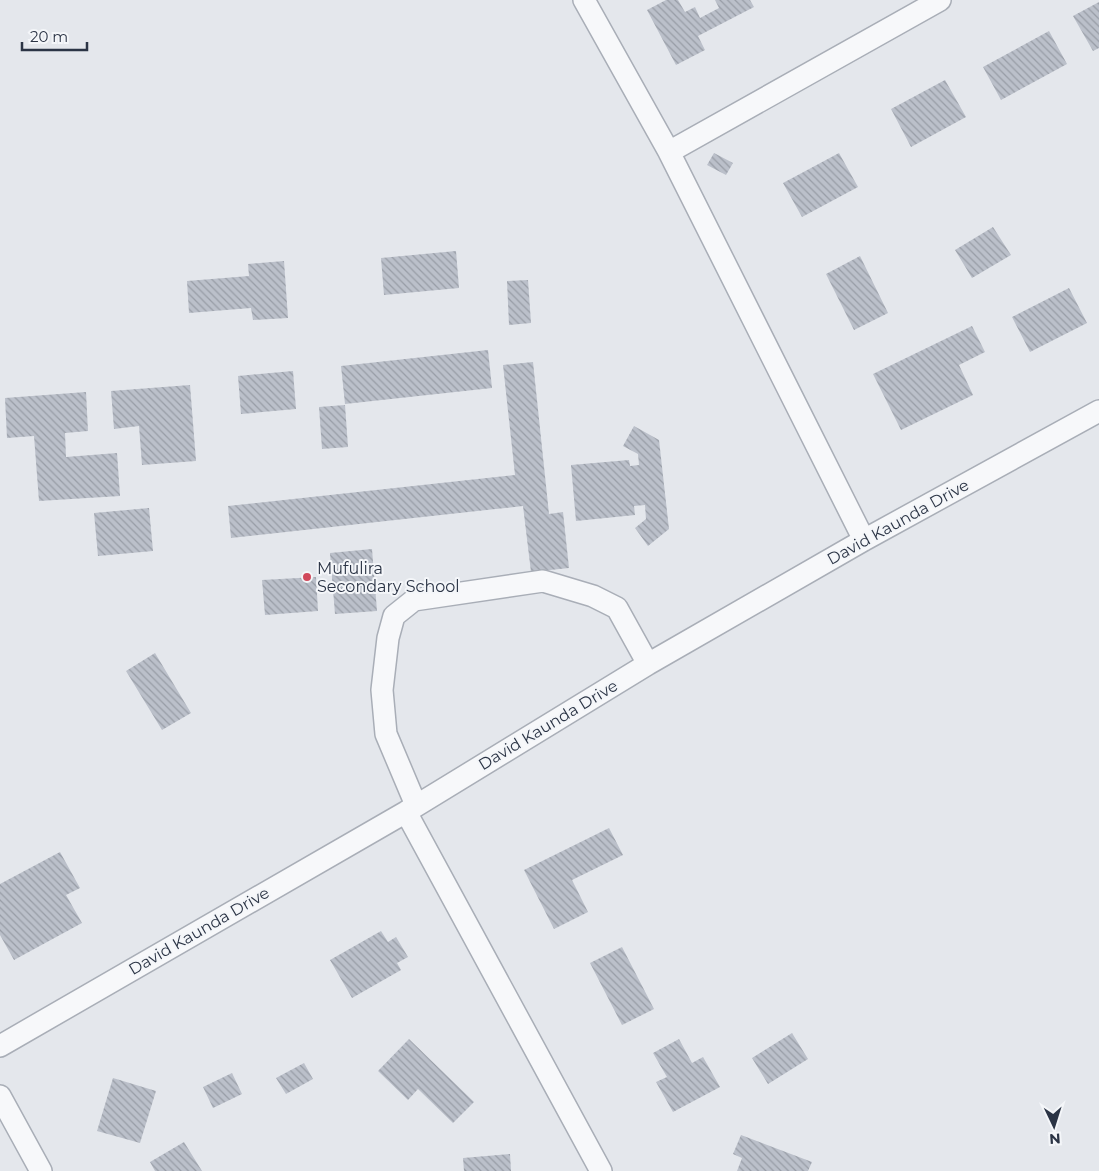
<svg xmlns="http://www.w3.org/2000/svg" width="1099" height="1171" viewBox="0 0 1099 1171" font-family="Montserrat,sans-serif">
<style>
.building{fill:url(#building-back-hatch)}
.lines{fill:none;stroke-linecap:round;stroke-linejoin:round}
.minor-casing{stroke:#a9aeb7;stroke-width:24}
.minor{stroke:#f7f8fa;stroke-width:21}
.poi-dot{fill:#d1495b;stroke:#f4f6f9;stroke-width:2}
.labels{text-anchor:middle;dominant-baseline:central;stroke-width:4;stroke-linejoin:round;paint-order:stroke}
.street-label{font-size:16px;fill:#2b3445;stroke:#f4f6f9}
.poi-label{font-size:16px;fill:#2b3445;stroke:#f4f6f9;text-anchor:start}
</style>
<defs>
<pattern id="building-back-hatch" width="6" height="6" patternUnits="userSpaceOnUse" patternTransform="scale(1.25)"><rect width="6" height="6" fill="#bbc0ca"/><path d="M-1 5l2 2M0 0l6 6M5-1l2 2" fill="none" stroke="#989da6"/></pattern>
</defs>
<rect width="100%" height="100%" fill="#e4e7ec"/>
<path class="building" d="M666,0h12l7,12 10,-5 5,11 19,-10 -4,-8h35l4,7 -56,29 7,14 -29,15 -29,-55z
M1099,2v46l-6,3 -20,-35z
M1049,31l18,33 -66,36 -18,-33z
M945,80l21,37 -55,30 -20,-38z
M714,153l19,10 -7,12 -19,-10z
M839,153l19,34 -56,30 -19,-34z
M993,227l18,28 -39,23 -17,-28z
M456,251l3,37 -75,7 -3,-37z
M860,256l28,57 -34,17 -28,-56z
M284,261l4,57 -35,2 -2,-12 -62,5 -2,-32 62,-5 -1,-12z
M528,280l3,43 -22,2 -2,-44z
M1069,288l18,35 -57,29 -18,-35z
M972,326l13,26 -26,13 14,30 -72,35 -28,-56z
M488,350l4,38 -147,16 -4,-38z
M533,362l16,152 14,-2 6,56 -38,4 -8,-66 -292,32 -3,-32 287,-31 -12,-110z
M293,371l3,38 -55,5 -3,-38z
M190,385l6,76 -54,4 -3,-39 -25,3 -3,-38z
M86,392l2,39 -23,2 1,24 51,-4 3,43 -81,5 -5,-65 -27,2 -2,-40z
M345,405l3,42 -26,2 -3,-42z
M634,426l25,14 10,89 -21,17 -13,-18 11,-9 -1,-14 -11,1 1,9 -59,6 -5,-56 58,-5 1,6 9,-1 -1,-11 -15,-8z
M149,508l4,43 -55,5 -4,-43z
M372,549l5,62 -42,3 -5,-61z
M316,577l2,34 -53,4 -3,-35z
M155,653l36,60 -29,17 -36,-59z
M609,828l14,27 -51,25 16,32 -34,17 -30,-59z
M60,852l20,36 -14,7 16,28 -68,37 -14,-25v-51z
M381,931l7,11 8,-5 12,20 -11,6 4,7 -49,28 -22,-38z
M622,947l32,62 -32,16 -32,-62z
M792,1033l16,26 -40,25 -16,-26z
M409,1039l65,63 -21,21 -35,-34 -10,11 -30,-29z
M679,1039l13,24 11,-6 17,30 -47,25 -17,-30 11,-5 -14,-24z
M304,1063l9,16 -27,15 -10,-16z
M232,1073l10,21 -29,14 -10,-21z
M113,1078l43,13 -16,52 -43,-12z
M741,1135l71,27 -4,9h-71l5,-13 -9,-4z
M184,1142l18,29h-47l-5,-9z
M510,1154l1,17h-47l-1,-13z"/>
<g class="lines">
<defs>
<path id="minor" d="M584,0l85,152 195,388
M669,152l271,-152
M416,805l-30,-71 -4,-44 6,-52 6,-22 20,-16 129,-19 50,15 24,12 31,56
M406,812l195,359
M0,1046l406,-234 242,-148 216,-124 235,-129
M0,1096l41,75"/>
</defs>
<use href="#minor" class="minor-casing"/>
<use href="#minor" class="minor"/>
</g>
<circle class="poi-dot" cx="307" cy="577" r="5"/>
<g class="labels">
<g class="street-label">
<text transform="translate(898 522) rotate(-29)">David Kaunda Drive</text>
<text transform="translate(548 725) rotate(-31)">David Kaunda Drive</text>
<text transform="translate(199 931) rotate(-30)">David Kaunda Drive</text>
</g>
<g class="poi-label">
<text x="317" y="568">Mufulira<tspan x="317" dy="18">Secondary School</tspan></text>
</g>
</g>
<g transform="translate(1054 1126) rotate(176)" stroke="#f4f6f9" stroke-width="4" paint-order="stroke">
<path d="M0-4L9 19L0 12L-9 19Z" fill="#2b3445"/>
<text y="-8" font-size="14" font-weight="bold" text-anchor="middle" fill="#2b3445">N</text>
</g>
<path d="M22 42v8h65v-8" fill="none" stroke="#2b3445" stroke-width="2.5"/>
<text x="30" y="42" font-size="15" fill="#2b3445" stroke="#f4f6f9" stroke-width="4" paint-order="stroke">20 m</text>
</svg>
